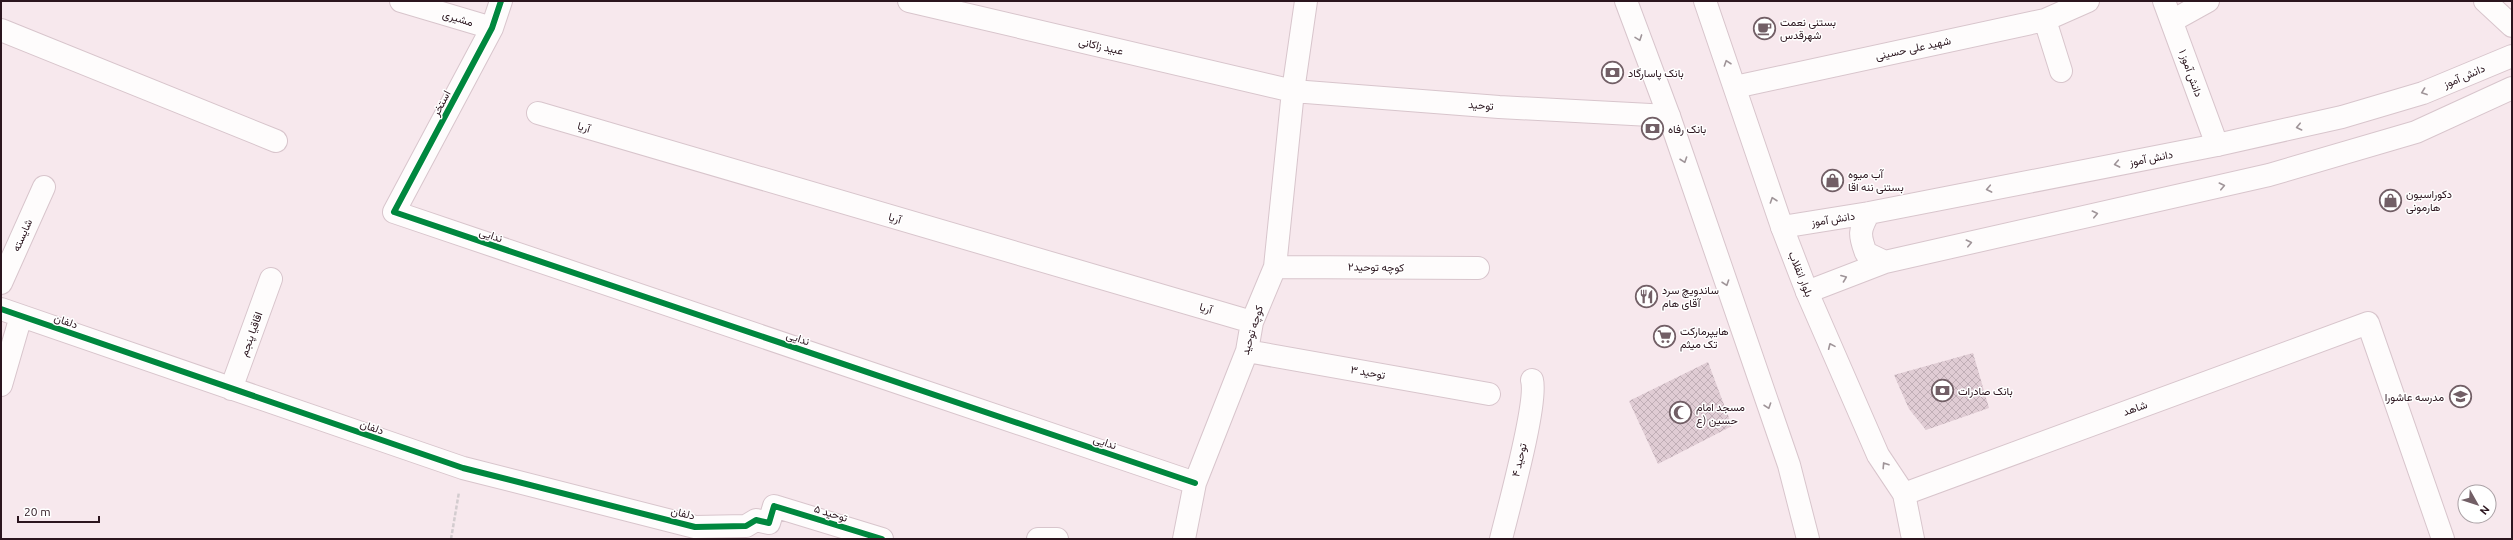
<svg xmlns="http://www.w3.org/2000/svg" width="2513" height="540" viewBox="0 0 2513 540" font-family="Ubuntu,Vazirmatn,sans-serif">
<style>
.building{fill:url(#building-cross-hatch)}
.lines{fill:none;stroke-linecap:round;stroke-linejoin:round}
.minor-casing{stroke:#d8c5cc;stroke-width:24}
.tertiary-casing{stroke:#d8c5cc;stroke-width:24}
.secondary-casing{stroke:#d8c5cc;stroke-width:24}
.path{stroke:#d3cccf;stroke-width:2.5;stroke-dasharray:4 2;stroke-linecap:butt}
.minor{stroke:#fefcfc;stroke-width:22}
.tertiary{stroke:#fefcfc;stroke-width:22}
.secondary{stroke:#fefcfc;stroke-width:22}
.cycleway-casing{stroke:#fff;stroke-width:8}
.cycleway{stroke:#00873e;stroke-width:6}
.oneway{stroke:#9f9498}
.labels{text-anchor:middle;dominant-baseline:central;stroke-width:3;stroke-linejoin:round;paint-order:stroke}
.street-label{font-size:11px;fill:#2b151e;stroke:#fff}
.poi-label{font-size:11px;fill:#2b151e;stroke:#fff;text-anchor:start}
</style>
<defs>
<pattern id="building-cross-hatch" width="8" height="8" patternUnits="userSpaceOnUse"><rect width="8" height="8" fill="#e0ccd4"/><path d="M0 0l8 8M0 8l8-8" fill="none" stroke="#c0aeb6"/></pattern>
</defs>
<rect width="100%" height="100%" fill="#f7e8ed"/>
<path class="building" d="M1973,353l16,55 -63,22 -17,-21 -15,-34z
M1708,362l24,64 -74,38 -29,-63z"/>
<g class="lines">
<defs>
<path id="minor" d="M401,1l91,27
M501,1l-9,27 -98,184 801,271
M909,1l384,90 206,16 170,9
M2164,1l53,144
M2485,1l27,25
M2045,20l16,51
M2172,21l36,-20
M1,30l275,111
M1735,87l310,-67 43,-19
M538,113l714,209
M1275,267l203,1
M1,283l43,-96
M1,309l462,159 232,59 51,-1 10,-6 13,3 5,-17 108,33
M1247,351l242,43
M1,385l20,-69
M231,389l40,-110
M1904,494l464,-171 75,216
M1038,539h19
M1184,539l11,-56 52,-132 5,-29 23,-55 18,-176 13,-90
M1501,539c7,-29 37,-136 31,-159"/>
<path id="tertiary" d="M1869,213c-10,17 -10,22 -3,40l19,9
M1782,227l87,-14 348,-68 125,-28 81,-24 89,-37
M1807,292l78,-30 384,-87 147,-43 96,-44"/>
<path id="secondary" d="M1626,1l43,115 120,349 19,74
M1705,1l77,226 25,65 71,163 26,39 9,45"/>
</defs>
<use href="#minor" class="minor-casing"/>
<use href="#tertiary" class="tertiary-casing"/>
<use href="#secondary" class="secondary-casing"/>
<path class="path" d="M451,539l8,-47"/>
<use href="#minor" class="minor"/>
<use href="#tertiary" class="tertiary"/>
<use href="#secondary" class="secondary"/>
<defs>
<path id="cycleway" d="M501,1l-9,27 -98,184 801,271
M1,309l462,159 232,59 51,-1 10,-6 13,3 5,-17 108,33"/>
</defs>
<use href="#cycleway" class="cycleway-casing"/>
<use href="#cycleway" class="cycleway"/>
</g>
<defs><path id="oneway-chevron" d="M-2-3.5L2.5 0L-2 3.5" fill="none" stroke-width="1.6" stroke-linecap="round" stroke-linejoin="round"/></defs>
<g class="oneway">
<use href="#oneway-chevron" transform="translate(1639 38) rotate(70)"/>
<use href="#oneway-chevron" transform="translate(1727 63) rotate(-109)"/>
<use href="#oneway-chevron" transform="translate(2424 92) rotate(160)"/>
<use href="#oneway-chevron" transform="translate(2299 127) rotate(167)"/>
<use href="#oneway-chevron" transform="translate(1684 160) rotate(71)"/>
<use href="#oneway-chevron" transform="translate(2117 164) rotate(169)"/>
<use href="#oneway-chevron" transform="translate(2222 186) rotate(-13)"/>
<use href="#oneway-chevron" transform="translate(1989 189) rotate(169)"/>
<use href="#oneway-chevron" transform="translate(1773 200) rotate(-109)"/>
<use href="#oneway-chevron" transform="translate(2095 214) rotate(-13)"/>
<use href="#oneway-chevron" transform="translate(1969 243) rotate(-13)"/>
<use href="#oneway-chevron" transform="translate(1844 278) rotate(-21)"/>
<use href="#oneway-chevron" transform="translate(1726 283) rotate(71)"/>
<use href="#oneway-chevron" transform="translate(1831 346) rotate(-114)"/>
<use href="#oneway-chevron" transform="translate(1768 406) rotate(71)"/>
<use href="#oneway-chevron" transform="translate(1885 465) rotate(-123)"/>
</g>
<defs>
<symbol id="cafe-ring" viewBox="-11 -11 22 22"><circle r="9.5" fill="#fff" stroke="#725f66" stroke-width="1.5"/><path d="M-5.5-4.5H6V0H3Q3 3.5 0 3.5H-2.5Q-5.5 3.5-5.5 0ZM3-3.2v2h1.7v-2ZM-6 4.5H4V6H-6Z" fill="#725f66"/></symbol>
<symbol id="bank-ring" viewBox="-11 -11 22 22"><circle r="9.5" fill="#fff" stroke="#725f66" stroke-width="1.5"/><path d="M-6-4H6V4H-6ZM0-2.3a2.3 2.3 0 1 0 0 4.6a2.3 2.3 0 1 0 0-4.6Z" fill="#725f66"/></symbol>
<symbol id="shop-ring" viewBox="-11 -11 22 22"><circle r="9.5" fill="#fff" stroke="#725f66" stroke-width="1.5"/><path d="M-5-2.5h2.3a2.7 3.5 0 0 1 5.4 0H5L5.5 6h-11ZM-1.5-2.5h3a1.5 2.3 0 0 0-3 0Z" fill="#725f66"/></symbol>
<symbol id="restaurant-ring" viewBox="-11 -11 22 22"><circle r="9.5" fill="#fff" stroke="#725f66" stroke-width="1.5"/><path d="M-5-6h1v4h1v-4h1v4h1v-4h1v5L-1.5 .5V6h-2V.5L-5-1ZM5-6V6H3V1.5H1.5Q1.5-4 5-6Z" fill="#725f66"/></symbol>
<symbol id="supermarket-ring" viewBox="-11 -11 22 22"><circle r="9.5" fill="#fff" stroke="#725f66" stroke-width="1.5"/><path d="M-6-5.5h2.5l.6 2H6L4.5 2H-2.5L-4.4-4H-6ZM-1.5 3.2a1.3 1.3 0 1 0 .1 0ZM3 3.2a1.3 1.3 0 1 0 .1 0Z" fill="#725f66"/></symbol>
<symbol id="school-ring" viewBox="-11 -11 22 22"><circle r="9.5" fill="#fff" stroke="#725f66" stroke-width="1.5"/><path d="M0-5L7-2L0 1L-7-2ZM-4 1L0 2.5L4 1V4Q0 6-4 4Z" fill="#725f66"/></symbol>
<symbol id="mosque-ring" viewBox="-11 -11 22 22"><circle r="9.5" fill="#fff" stroke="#725f66" stroke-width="1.5"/><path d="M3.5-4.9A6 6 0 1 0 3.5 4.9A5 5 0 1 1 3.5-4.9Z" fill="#725f66"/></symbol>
</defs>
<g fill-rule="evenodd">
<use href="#cafe-ring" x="1752" y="16" width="25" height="25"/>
<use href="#bank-ring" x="1600" y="60" width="25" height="25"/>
<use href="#bank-ring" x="1640" y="116" width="25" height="25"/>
<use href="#shop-ring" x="1820" y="168" width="25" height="25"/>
<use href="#shop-ring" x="2378" y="188" width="25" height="25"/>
<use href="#restaurant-ring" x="1634" y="284" width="25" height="25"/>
<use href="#supermarket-ring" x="1652" y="324" width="25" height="25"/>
<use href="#bank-ring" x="1930" y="378" width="25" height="25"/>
<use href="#school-ring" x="2448" y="384" width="25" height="25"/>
<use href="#mosque-ring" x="1668" y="400" width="25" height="25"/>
</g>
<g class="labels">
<g class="street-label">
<text transform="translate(458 18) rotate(17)">مشیری</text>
<text transform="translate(1101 46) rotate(13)">عبید زاکانی</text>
<text transform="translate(1913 48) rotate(-12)">شهید علی حسینی</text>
<text transform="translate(2191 73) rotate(70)">دانش آموز ۱</text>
<text transform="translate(2464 76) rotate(-23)">دانش آموز</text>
<text transform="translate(441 103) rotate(-62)">استخر</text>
<text transform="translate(1481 105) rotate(4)">توحید</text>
<text transform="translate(584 127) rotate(16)">آریا</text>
<text transform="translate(2151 158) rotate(-11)">دانش آموز</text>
<text transform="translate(895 218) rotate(16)">آریا</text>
<text transform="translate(1833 219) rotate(-9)">دانش آموز</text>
<text transform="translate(22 235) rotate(-66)">شایسته</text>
<text transform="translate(491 235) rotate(19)">ندایی</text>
<text transform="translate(1376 267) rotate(1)">کوچه توحید۲</text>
<text transform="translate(1801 274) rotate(68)">بلوار انقلاب</text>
<text transform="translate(1206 308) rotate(16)">آریا</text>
<text transform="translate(66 321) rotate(19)">دلفان</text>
<text transform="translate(1252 330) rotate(-73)">کوچه توحید</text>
<text transform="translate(251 334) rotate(-70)">اقاقیا پنجم</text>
<text transform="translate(798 338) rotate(19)">ندایی</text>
<text transform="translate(1368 372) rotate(10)">توحید ۳</text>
<text transform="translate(2135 408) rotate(-20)">شاهد</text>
<text transform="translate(372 427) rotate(19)">دلفان</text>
<text transform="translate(1105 442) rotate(19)">ندایی</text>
<text transform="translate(1519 460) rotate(-77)">توحید ۴</text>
<text transform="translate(683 513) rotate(13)">دلفان</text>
<text transform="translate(831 513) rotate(17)">توحید ۵</text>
</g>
<g class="poi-label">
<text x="1780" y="22">بستنی نعمت<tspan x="1780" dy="13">شهرقدس</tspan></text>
<text x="1628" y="73">بانک پاسارگاد</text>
<text x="1668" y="129">بانک رفاه</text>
<text x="1848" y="174">آب میوه<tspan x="1848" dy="13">بستنی ننه اقا</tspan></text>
<text x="2406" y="194">دکوراسیون<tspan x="2406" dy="13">هارمونی</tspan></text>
<text x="1662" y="290">ساندویچ سرد<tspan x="1662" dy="13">آقای هام</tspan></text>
<text x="1680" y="331">هایپرمارکت<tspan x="1680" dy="13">تک میثم</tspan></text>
<text x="1958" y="391">بانک صادرات</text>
<text x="2444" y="397" text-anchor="end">مدرسه عاشورا</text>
<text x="1696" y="407">مسجد امام<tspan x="1696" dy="13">حسین (ع</tspan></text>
</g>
</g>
<rect width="2513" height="540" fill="none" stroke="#2b151e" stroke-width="4"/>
<g transform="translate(2477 504) rotate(129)"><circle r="19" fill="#ffffff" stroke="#aaa1a5"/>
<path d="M0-3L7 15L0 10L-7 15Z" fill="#725f66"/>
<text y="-6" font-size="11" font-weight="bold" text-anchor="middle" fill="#2b151e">N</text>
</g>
<path d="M18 516v6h81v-6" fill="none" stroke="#2b151e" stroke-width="2"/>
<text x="24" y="516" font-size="12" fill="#2b151e" stroke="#ffffff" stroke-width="3" paint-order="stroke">20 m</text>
</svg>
